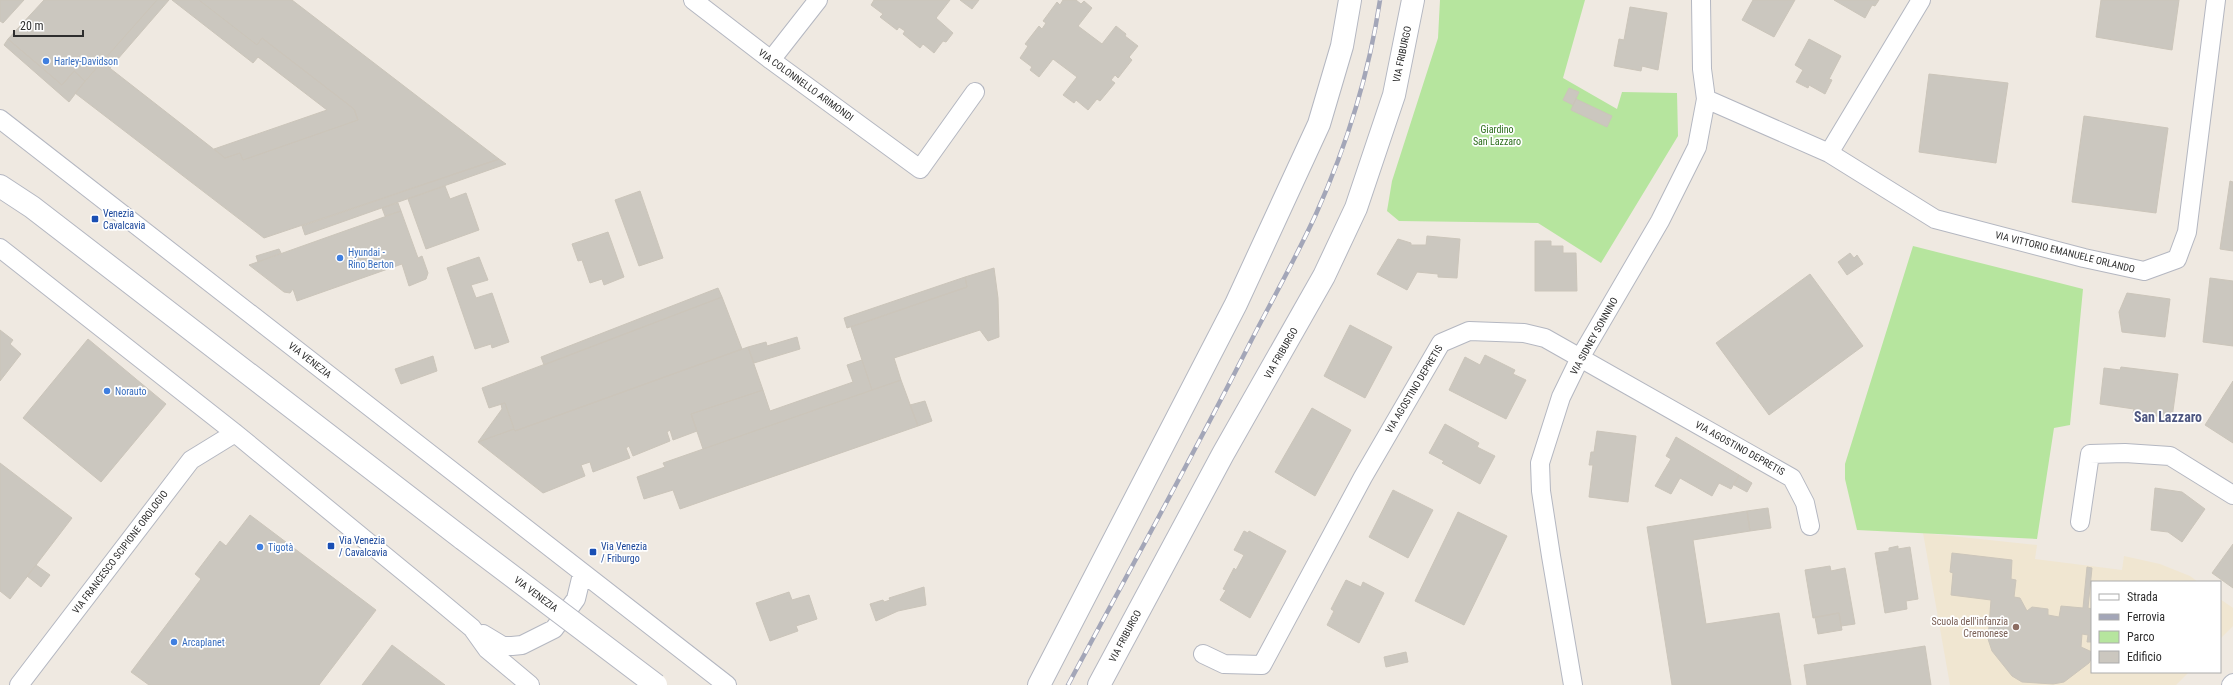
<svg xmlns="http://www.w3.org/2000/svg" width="2233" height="685" viewBox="0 0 2233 685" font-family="'Roboto Condensed',sans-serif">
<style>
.education{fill:#f0e6d1}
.green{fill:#b6e59e}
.building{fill:#cbc7bf;stroke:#cbc5ba}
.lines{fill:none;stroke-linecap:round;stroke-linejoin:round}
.minor-casing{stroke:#b4b7c1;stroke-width:20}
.tertiary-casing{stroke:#b4b7c1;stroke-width:24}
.secondary-casing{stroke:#b4b7c1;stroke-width:24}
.minor{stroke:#fff;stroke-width:18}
.tertiary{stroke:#fff;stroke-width:22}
.secondary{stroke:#fff;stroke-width:22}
.rail-casing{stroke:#a3a6b8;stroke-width:4.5}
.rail{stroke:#fff;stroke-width:3;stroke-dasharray:9;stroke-linecap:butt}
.secondary-bridge-casing{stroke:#b4b7c1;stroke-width:24;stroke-linecap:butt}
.secondary-bridge{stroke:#fff;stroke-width:22}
.shop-dot{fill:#3f7fe0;stroke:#fff;stroke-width:1.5}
.transit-dot{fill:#1a4fb4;stroke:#fff;stroke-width:1.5}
.education-dot{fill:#8d6e63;stroke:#fff;stroke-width:1.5}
.labels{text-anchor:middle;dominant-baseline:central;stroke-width:3.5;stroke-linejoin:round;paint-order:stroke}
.street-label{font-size:10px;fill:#2e2e2e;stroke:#fff}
.shop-label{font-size:10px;fill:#366cbe;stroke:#fff;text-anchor:start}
.park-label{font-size:10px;fill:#2c6e1b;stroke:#fff}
.transit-label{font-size:10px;fill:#164399;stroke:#fff;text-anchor:start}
.education-label{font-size:10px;fill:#785e54;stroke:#fff;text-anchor:end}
.district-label{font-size:14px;font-weight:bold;fill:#4d5680;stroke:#fff}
</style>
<rect width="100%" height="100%" fill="#efe9e1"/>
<path class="education" d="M1923,533l114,12 -2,14 87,11 2,-14 36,8 30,12 8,6h-106v90h97l-13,13h-226z
M2220,599l13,9v18l-13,13z"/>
<path class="green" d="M1440,0h145l-22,78 54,31 5,-17 55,1 1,43 -77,127 -63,-40 -139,-2 -12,-10 5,-30 46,-143z
M1913,246l170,43 -13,136 -16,3 -17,111 -180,-9 -12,-51v-15z"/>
<path class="building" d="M0,0h24l-21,23 -3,-2z
M44,0h113l-72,81 -11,-10 -12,14 -54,-46z
M157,0h12l-59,68 -8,-6z
M172,0h27l58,45 5,-7 92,71 4,11 -115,40 -3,-7 -15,5 -11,-9 113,-39 -69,-53 -5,6z
M199,0h93l207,159 -235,79 -189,-145 27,-31 123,96 15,-5 3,7 115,-40 -4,-11 -92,-71 -5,7z
M874,0h76l-14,18 17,15 -7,9 -3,-1 -9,12 -11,-9 -3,4 -17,-14 2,-3 -6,-4 -2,3 -17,-13 3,-3 -12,-9z
M960,0h19l-7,9z
M1063,0h13l5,4 3,-3 8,7 -14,18 24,18 14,-18 10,8 -1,2 13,10 -9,11 3,3 -14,18 -3,-3 -4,5 4,3 -15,18 -3,-2 -9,11 -12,-10 -2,3 -11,-8 14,-18 -24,-18 -14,18 -9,-7 2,-3 -12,-9 8,-12 -3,-2 14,-18 3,3 4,-6 -3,-2 14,-19 3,3z
M1753,0h42l-21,37 -32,-17z
M1834,0h45l-4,6 -3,-1 -7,13z
M2101,0h78l-7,50 -76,-13z
M1630,7l37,6 -9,57 -16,-4 -1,5 -27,-5 5,-27 5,1z
M8,39l54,46 12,-14 11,10 -16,21 -65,-57z
M1809,39l32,17 -12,23 3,1 -7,14 -16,-9 -1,3 -12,-6 7,-12 -8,-5z
M1929,74l79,9 -12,80 -77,-11z
M1569,88l10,4 -6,13 -10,-5z
M1576,99l36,17 -5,11 -36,-17z
M2084,116l84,12 -12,85 -84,-11z
M499,159l7,5 -201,71 -3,-9z
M2230,181l3,1v69l-13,-2z
M445,186l5,13 16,-6 13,37 -53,19 -18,-50z
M640,191l23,67 -24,8 -24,-66z
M398,203l3,8 -16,5 -3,-8z
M401,211l17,47 4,-2 6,17 -2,6 -17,7 -7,-22 -105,37 -4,-12 -3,4 -6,-1 -35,-27z
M608,232l16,45 -20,8 -2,-6 -12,4 -8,-23 -4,1 -6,-17z
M1427,236l33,3 -3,39 -19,-1v-3l-21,-2 -10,18 -30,-16 21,-35 13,4v2h15z
M1535,241h16v5h12v7h13l1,38h-42z
M279,249l2,4 -23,9 -2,-6z
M1850,253l4,5 3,-3 6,9 -16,11 -9,-13z
M479,257l9,23 -17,5 5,13 16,-5 17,49 -17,6 -1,-4 -16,5 -28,-81z
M994,268l4,30 1,39 -11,4 -8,-11 -86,28 7,22 -29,10 -21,-63 116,-40 -2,-10z
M1810,274l53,72 -94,69 -53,-72z
M965,277l2,10 -120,41 -3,-10z
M2210,278l23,3v65l-30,-4z
M718,288l4,9 -178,68 -3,-8z
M2127,293l43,6 -5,38 -43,-5 -3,-20z
M722,297l20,52 -227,82 -10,-28 -16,5 -7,-20z
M1350,325l42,22 -27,51 -41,-22z
M0,330l13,10 -3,4 11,10 -21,27z
M797,337l3,12 -46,14 -6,-16 18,-5 1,4z
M88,339l78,65 -65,78 -78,-64z
M748,347l15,43 -72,24 6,17 -24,9 -3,-10 -3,2 3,9 -37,15 -4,-10 -3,2 4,10 -37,14 -3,-10 -9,3 4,11 -42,17 -65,-51 36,-13 1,2z
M1485,355l30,15 -2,4 13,6 -20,39 -57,-29 16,-33 15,8z
M433,356l4,15 -36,13 -6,-15z
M862,360l10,30 -169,59 -12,-35 72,-24 7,21 83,-29 -6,-17z
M2121,367l57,7 -6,44 -39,-5 1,-4 -34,-5 4,-36 16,2z
M901,380l17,46 -238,83 -7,-19 -29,9 -7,-22 28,-10 -2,-4z
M2233,381v62l-28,-18z
M925,401l7,20 -14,5 -8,-21z
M505,403l9,26 -36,13 24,-33 -1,-5z
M1312,408l39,22 -36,66 -40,-24z
M1445,424l34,19 -2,4 18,9 -15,28 -38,-21 2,-2 -15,-8z
M1597,431l39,5 -8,66 -39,-5 4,-32h-4l2,-13h3z
M1676,437l63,38 -8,14 -12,-6 -7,13 -32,-18 -9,16 -16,-8 16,-27 -5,-3z
M0,463l72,55 -62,81 -10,-8z
M1739,475l13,8 -5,9 -13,-7z
M2155,488l27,4 23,17 -23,33 -14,-10 -17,-2z
M1393,490l40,20 -25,48 -39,-21z
M1768,508l3,20 -21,3 -3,-20z
M1747,511l3,20 -57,9 13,84 73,-11 12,72h-119l-25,-158z
M1458,512l49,24 -43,89 -49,-24z
M250,515l126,95 -57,75h-170l-18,-13 70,-93 -6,-5 25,-33 6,5z
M1244,531l4,2 1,-2 37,20 -36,67 -30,-18 6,-10 -3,-1 11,-21 2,2 8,-15 -10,-5z
M2233,544v44l-21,-15z
M1898,546v3l12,-2 8,52 -12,2 1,8 -22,4 -10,-60 14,-2v-3z
M1952,553l60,7 -1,19 5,1 -2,17 6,1 7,13 5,-4 16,2v6l11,2 2,-11 22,2 4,-41 5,1 -4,40 4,1v33h-5l1,-7 -6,-1 -1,13 11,5v6l-3,5 -25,19 -11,2 -31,-2 -10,-6 -20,-25 -4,-12 3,-39 -40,-5 2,-22 -3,-1z
M36,565l14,10 -9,12 -14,-11z
M1830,566l1,5 14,-3 10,56 -14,2 -2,-13 -26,5 -8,-48z
M1346,580l15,7 2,-5 21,11 -25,50 -32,-18 7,-14 -3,-2z
M924,587l2,18 -28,6 -22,10 -6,-17 13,-4 1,2 6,-2 -1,-2z
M789,592l3,8 17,-5 8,24 -21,7 2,5 -28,10 -14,-38z
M1839,613l3,17 -24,4 -3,-17z
M392,645l53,40h-83z
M1925,646l6,39h-124l-3,-20z
M1406,652l2,10 -22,5 -2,-10z"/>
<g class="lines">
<defs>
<path id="minor" d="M693,0l78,60 149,109 55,-77
M771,60l47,-60
M1706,99l123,54 106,66 149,39 60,13 33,-12 10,-27 29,-232
M0,119l727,566
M1829,153l92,-153
M0,248l235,185 201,165 36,30 15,21 43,36
M2080,522l10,-68 35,-1 45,3 63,39
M483,634l20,12h9l10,-1 32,-16 22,-30 6,-25
M1203,654l21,10 38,1 101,-188 78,-134 28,-12 55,2 21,5 247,140 13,25 5,23
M19,685l172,-225 44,-27
M1573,685l-22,-129 -10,-65 -1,-28 21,-66 19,-39 80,-137 37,-74 9,-48 -4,-30 -1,-69
M2231,685l2,-2"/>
<path id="tertiary" d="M1039,685l197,-381 83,-180 23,-78 8,-46
M1099,685l124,-231 101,-178 32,-68 38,-113 19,-95"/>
<path id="secondary" d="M0,186l32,21 431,332"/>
</defs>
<use href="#minor" class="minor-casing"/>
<use href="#tertiary" class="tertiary-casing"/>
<use href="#secondary" class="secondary-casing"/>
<use href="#minor" class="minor"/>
<use href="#tertiary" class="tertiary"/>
<use href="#secondary" class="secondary"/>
<defs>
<path id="rail" d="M1068,685c61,-114 124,-227 182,-342 22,-43 46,-85 66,-129 31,-69 53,-140 64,-214"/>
</defs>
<use href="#rail" class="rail-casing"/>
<use href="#rail" class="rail"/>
<defs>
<path id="secondary-bridge" d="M463,539l193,146"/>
</defs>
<use href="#secondary-bridge" class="secondary-bridge-casing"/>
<use href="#secondary-bridge" class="secondary-bridge"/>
</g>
<g class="shop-dot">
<circle cx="46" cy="61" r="4"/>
<circle cx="340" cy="258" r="4"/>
<circle cx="107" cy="391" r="4"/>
<circle cx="260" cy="547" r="4"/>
<circle cx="174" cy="642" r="4"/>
</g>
<g class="transit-dot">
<rect x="91" y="215" width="8" height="8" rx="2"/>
<rect x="327" y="542" width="8" height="8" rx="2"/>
<rect x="589" y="548" width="8" height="8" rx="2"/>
</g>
<circle class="education-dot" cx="2016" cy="627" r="4"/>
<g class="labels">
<g class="street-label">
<text transform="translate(1402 54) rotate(-78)">VIA FRIBURGO</text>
<text transform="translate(806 85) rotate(36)">VIA COLONNELLO ARIMONDI</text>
<text transform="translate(2065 252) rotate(14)">VIA VITTORIO EMANUELE ORLANDO</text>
<text transform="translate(1594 336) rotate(-61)">VIA SIDNEY SONNINO</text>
<text transform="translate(1281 353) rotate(-60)">VIA FRIBURGO</text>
<text transform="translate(310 360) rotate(38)">VIA VENEZIA</text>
<text transform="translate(1414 389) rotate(-59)">VIA AGOSTINO DEPRETIS</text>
<text transform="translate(1740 448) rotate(29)">VIA AGOSTINO DEPRETIS</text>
<text transform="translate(120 552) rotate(-53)">VIA FRANCESCO SCIPIONE OROLOGIO</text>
<text transform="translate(536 594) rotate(37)">VIA VENEZIA</text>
<text transform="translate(1125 636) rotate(-62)">VIA FRIBURGO</text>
</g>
<g class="shop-label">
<text x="54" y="61">Harley-Davidson</text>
<text x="348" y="252">Hyundai -<tspan x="348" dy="12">Rino Berton</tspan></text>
<text x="115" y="391">Norauto</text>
<text x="268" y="547">Tigotà</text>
<text x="182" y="642">Arcaplanet</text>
</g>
<g class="park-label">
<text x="1497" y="129">Giardino<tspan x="1497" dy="12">San Lazzaro</tspan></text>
</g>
<g class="transit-label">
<text x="103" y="213">Venezia<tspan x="103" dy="12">Cavalcavia</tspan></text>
<text x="339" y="540">Via Venezia<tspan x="339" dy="12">/ Cavalcavia</tspan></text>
<text x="601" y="546">Via Venezia<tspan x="601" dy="12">/ Friburgo</tspan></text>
</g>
<g class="education-label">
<text x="2008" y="621">Scuola dell'infanzia<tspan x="2008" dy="12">Cremonese</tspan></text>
</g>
<g class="district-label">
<text x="2168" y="417">San Lazzaro</text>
</g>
</g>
<rect x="2091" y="581" width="130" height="92" fill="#ffffff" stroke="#ababab"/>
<rect x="2099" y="594" width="20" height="6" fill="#ffffff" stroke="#ababab"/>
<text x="2127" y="601" font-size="12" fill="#2e2e2e">Strada</text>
<rect x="2099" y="614" width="20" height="6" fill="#a3a6b8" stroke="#ababab"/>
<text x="2127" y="621" font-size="12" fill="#2e2e2e">Ferrovia</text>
<rect x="2099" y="631" width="20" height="12" fill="#b6e59e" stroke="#ababab"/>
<text x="2127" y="641" font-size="12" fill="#2e2e2e">Parco</text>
<rect x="2099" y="651" width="20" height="12" fill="#cbc7bf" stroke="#ababab"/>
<text x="2127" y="661" font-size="12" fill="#2e2e2e">Edificio</text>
<path d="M14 30v6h69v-6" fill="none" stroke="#2e2e2e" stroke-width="2"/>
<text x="20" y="30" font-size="12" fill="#2e2e2e" stroke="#ffffff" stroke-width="3" paint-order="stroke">20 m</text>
</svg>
